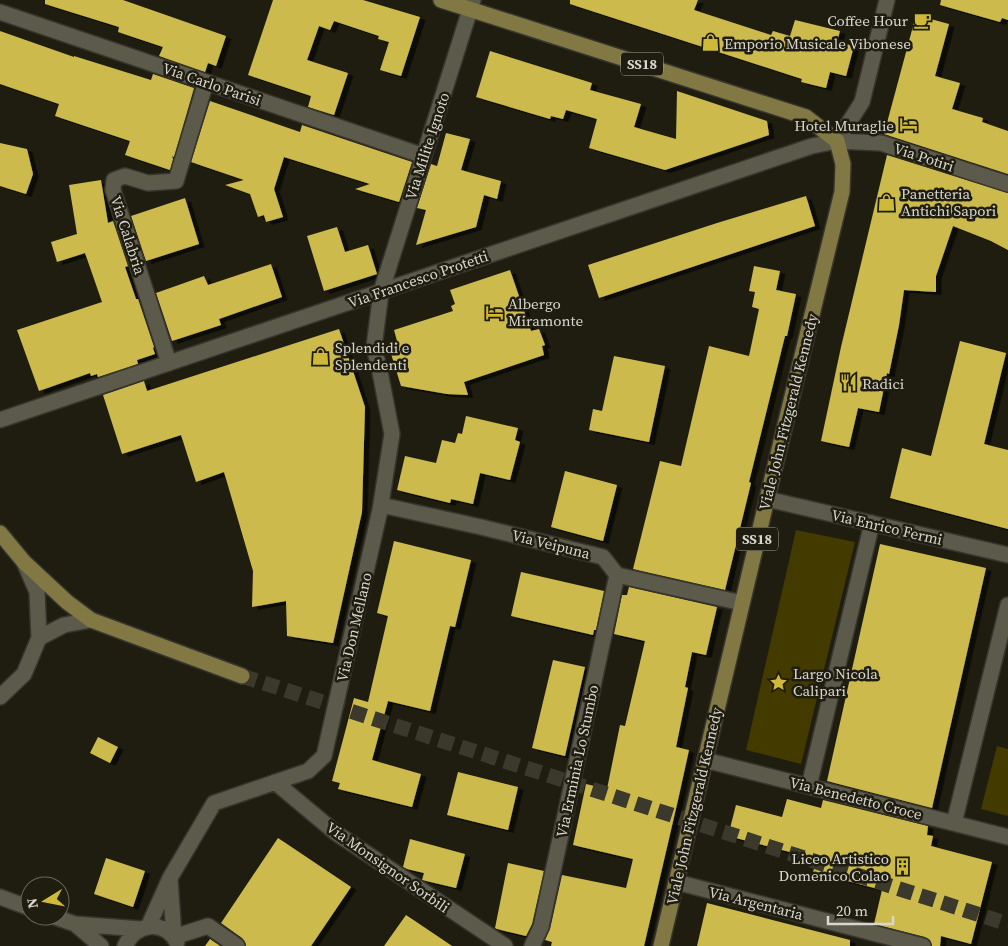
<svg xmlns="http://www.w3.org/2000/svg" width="1008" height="946" viewBox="0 0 1008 946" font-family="'Source Serif 4',serif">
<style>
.green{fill:#433a00}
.building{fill:#ccba4d;filter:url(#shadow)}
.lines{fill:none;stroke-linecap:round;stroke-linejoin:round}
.major-tunnel{stroke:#3b392c;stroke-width:15;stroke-dasharray:15 8;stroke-linecap:butt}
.minor-casing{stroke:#37352e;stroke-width:18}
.major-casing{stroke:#37352e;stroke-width:18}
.minor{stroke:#5c5a4b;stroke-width:15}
.major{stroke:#817843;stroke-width:15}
.labels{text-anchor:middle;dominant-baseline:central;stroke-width:5;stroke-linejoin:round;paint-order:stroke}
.shield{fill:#1f1d10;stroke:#a09e95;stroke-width:1}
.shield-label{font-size:14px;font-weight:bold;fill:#d8d6ce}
.poi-label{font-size:15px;fill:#d8d6ce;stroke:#1f1d10;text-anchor:start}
.street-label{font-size:15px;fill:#d8d6ce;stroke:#1f1d10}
</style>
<defs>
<filter id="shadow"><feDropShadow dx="5.5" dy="3" stdDeviation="0" flood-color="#0009"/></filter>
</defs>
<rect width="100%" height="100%" fill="#1f1d10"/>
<path class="green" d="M796,530l59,12 -54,222 -55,-14z
M997,746l11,3v67l-27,-7z"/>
<path class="building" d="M45,0h78l103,36 -10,30 -8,-3 -3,9 -46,-16 4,-9 -45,-15 1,-5 -74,-23z
M273,0h90l57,17 -19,59 -21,-6 9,-28 -11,-3 1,-3 -45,-15 -4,9 -11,-4 -12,34 41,13 -14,42 -26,-8 3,-11 -63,-21z
M570,0h128l-4,10 77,25 2,-4 17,5 5,-16 45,11 -3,11 17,4 -8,30 -16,-4 -4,16 -25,-6 1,-3 -232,-75z
M941,0h67v20l-6,-2 -2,4 -60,-17z
M916,15l33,9 -14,52 25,7 -8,26 31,9 -1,4 26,9v43l-124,-40z
M0,31l74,26v-1l77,24 2,-6 41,14 -20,69 -2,-1 1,3 -3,11 -45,-15 5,-14 -75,-25 4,-12 -59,-20z
M490,51l102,32 -2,7 51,14 -7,23 42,12 1,-48 90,30 2,14 -104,35 -76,-22 8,-29 -31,-9 -3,9 -12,-3 -1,3 -74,-22z
M210,101l90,31 2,-7 110,37 -13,40 -44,-13 15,-5 -86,-27 -10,32 9,28 -17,5 -2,-7 -6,2 -8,-23 -25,-9 19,-5 -53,-18z
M446,133l24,6 -9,31 40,11 -4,18 -13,-4 -8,32 -60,18 10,-35 -9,-2 14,-44 6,2z
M0,143l27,6 6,25 -7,20 -26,-8z
M887,155l121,38v57l-17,-9 -38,-15 -17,50v16l-32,-2 -5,35 -10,49 -2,-1 -8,39 -21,-4 -9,39 -28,-6 20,-94z
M101,180l7,43 5,-2 15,45 -3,1 11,32h2l16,48 -1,1 2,6 -18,6 1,4 -40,13 -1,-3 -6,2 -1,-3 -51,18 -22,-61 85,-28 -17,-49 -28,9 -6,-20 26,-8 -8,-49z
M806,196l9,30 -216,72 -11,-33 129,-42z
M185,198l14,46 -53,17 -15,-45z
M337,227l8,25 23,-7 9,29 -53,17 -17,-55z
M271,264l11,33 -63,22 2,6 -49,16 -16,-48 48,-17 4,9z
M754,266l26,5 -4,19 20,4 -9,42h-2l-36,146 2,1 -26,107 -92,-21 27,-108 21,5 28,-120 40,10 10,-47 -7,-2 3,-15 -6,-1z
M510,270l21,61 8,-2 6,16 -3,1 2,9 -80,27 4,13 -21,-1 -46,-8 -13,-42 9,-3 -3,-11 59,-19 -2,-5 4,-2 -5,-14z
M339,329l26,78 -3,105 -29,131 -46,-7 -1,-35 -34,6 1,-36 -29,-99 -28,10 -15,-47 -59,19 -19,-59 41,-14 3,10z
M960,341l46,12 -22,91 24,6v79l-118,-31 12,-50 29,8z
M614,356l51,10 -16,76 -60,-12 4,-21 9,2z
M466,416l52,12 -3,12 5,2 -10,38 -30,-7 -7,31 -22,-5 -1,4 -53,-13 8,-34 31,7 6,-23 13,3 3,-10 4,1z
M565,471l52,14 -14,56 -52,-14z
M394,541l77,19 -16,67 -5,-1 -20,85 -42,-10 -16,59 49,14 -9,33 -74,-18 2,-6 -8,-2 22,-83 14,4 20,-86 -11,-3z
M880,544l106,24 -54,240 -105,-27z
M521,572l83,19 -8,39h-2l-1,5 -82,-19z
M629,587l88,20 -11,48 -14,-3 -7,35 3,1 -12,59 13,3 -11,50 -34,146h-93l1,-4 -7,-2 5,-11 12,-54 64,13 7,-29 -60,-14 13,-61 21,5 13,-64 5,1 20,-85 -31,-7 8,-39h5z
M553,660l32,7 -20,89 -33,-8z
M98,737l20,10 -8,16 -20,-10z
M458,772l60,15 -10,43 -61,-15z
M787,799l34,9 2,-8 105,26 -1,9 6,1 -2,10 61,16 -21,82 -30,-8 -1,10h-8l-2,-6 -5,-3 -51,-13 8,-34 -69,-18 4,-13 -89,-23 8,-31 46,12z
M278,838l73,49 -40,59h-65l-1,-4 -3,-4 -21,-15z
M410,839l55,15 -9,34 -34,-8 2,-7 -17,-4 -4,-2z
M106,858l39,13 -12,36 -39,-13z
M508,863l36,8 -12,53 -6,12 -29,-7 -2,-1z
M707,903l143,37v6h-153z
M406,915l46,31h-68z
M210,939l10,7h-15z"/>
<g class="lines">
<path class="major-tunnel" d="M242,676l766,248"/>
<defs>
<path id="minor" d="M0,12l424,144
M837,141l25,-39 25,-102
M169,363l-56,-173 1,-10 11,-4 23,7 28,-2 30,-99
M0,420l812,-274 25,-5 44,2 127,41
M767,499l241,56
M381,505l100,22 122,30 14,18 125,28
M39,638l25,-13 27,-5
M0,697l24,-23 15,-36 -2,-46 -13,-30
M705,760l303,77
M275,782l61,51 169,113
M809,786l63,-263
M954,823l54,-218
M170,879l4,58 34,-11 29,20
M676,882l247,64
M0,897l30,11
M52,916l23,8 66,5
M75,924l26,22
M148,927l22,-49 44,-75 94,-32 16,-15 56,-246 12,-76 -12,-62 -6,-25 7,-55 92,-292
M125,946c11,-23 38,-27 52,-4
M532,946l9,-19 76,-352"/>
<path id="major" d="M441,0l365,117 31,24 6,23 -1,28 -75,307 -106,447
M0,533l24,29 43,40 24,18 151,56"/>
</defs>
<use href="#minor" class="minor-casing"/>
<use href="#major" class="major-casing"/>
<use href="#minor" class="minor"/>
<use href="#major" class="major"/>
</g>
<defs>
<symbol id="cafe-bare" viewBox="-9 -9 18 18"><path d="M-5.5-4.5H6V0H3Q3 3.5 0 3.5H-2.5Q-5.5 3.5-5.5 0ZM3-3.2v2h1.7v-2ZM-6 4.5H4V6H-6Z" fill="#ceb938" stroke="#1f1d10" stroke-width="2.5" paint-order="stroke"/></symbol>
<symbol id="shop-bare" viewBox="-9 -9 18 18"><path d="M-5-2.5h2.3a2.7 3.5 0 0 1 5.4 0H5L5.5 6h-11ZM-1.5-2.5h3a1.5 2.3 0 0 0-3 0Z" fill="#ceb938" stroke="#1f1d10" stroke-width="2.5" paint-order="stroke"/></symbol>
<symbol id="hotel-bare" viewBox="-9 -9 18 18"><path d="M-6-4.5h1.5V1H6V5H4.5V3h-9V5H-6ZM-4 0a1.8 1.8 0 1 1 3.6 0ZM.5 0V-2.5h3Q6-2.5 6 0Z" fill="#ceb938" stroke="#1f1d10" stroke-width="2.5" paint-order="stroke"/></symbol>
<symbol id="restaurant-bare" viewBox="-9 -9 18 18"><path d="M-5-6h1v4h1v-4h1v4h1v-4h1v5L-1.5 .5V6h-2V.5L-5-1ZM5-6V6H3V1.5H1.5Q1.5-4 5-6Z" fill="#ceb938" stroke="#1f1d10" stroke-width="2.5" paint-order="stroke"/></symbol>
<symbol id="sight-bare" viewBox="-9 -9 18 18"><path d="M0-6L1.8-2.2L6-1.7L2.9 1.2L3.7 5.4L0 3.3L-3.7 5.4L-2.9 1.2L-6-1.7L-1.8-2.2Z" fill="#ceb938" stroke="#1f1d10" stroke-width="2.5" paint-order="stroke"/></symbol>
<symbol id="building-bare" viewBox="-9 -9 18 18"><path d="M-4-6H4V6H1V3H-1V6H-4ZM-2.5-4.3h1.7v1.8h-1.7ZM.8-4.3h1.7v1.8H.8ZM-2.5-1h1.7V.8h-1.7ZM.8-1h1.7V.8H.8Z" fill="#ceb938" stroke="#1f1d10" stroke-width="2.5" paint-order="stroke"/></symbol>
</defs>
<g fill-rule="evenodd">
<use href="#cafe-bare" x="910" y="8" width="25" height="25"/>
<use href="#shop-bare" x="698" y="30" width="25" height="25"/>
<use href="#hotel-bare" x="896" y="112" width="25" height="25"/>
<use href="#shop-bare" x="874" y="190" width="25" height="25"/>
<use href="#hotel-bare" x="482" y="300" width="25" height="25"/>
<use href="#shop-bare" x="308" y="344" width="25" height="25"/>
<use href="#restaurant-bare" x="836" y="370" width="25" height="25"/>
<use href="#sight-bare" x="766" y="670" width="25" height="25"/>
<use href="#building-bare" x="890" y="854" width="25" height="25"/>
</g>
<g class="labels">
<g class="shield">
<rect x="621" y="52.5" width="42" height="23" rx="4"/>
<rect x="736" y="527.5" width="42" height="23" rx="4"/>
</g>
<g class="shield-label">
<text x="642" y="64">SS18</text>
<text x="757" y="539">SS18</text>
</g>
<g class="poi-label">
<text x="908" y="20" text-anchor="end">Coffee Hour</text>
<text x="724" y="43">Emporio Musicale Vibonese</text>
<text x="894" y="125" text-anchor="end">Hotel Muraglie</text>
<text x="901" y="193">Panetteria<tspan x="901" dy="17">Antichi Sapori</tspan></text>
<text x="508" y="303">Albergo<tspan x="508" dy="17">Miramonte</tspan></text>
<text x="335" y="347">Splendidi e<tspan x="335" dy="17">Splendenti</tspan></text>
<text x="862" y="383">Radici</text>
<text x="793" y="673">Largo Nicola<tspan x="793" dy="17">Calipari</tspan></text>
<text x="889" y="858" text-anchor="end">Liceo Artistico<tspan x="889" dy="17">Domenico Colao</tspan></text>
</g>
<g class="street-label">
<text transform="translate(212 84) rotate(19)">Via Carlo Parisi</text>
<text transform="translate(427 146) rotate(-72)">Via Milite Ignoto</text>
<text transform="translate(924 157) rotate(18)">Via Potiri</text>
<text transform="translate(128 235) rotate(72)">Via Calabria</text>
<text transform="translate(418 279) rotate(-19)">Via Francesco Protetti</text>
<text transform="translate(788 412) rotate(-76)">Viale John Fitzgerald Kennedy</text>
<text transform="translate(887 527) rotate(13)">Via Enrico Fermi</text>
<text transform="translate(551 544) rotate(14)">Via Veipuna</text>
<text transform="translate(354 627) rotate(-77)">Via Don Mellano</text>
<text transform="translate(577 761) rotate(-78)">Via Erminia Lo Stumbo</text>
<text transform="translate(856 798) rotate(14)">Via Benedetto Croce</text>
<text transform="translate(694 806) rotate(-77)">Viale John Fitzgerald Kennedy</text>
<text transform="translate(388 867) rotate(35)">Via Monsignor Sorbili</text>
<text transform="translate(756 903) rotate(14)">Via Argentaria</text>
</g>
</g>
<g transform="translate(45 901) rotate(260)"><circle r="24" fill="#1f1d10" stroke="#69675c"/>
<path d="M0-4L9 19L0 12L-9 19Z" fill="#ceb938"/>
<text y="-8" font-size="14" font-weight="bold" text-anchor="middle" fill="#d8d6ce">N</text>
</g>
<path d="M828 916v8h65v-8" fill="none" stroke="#d8d6ce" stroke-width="2.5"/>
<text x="836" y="916" font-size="15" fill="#d8d6ce" stroke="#1f1d10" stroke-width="4" paint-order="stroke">20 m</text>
</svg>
